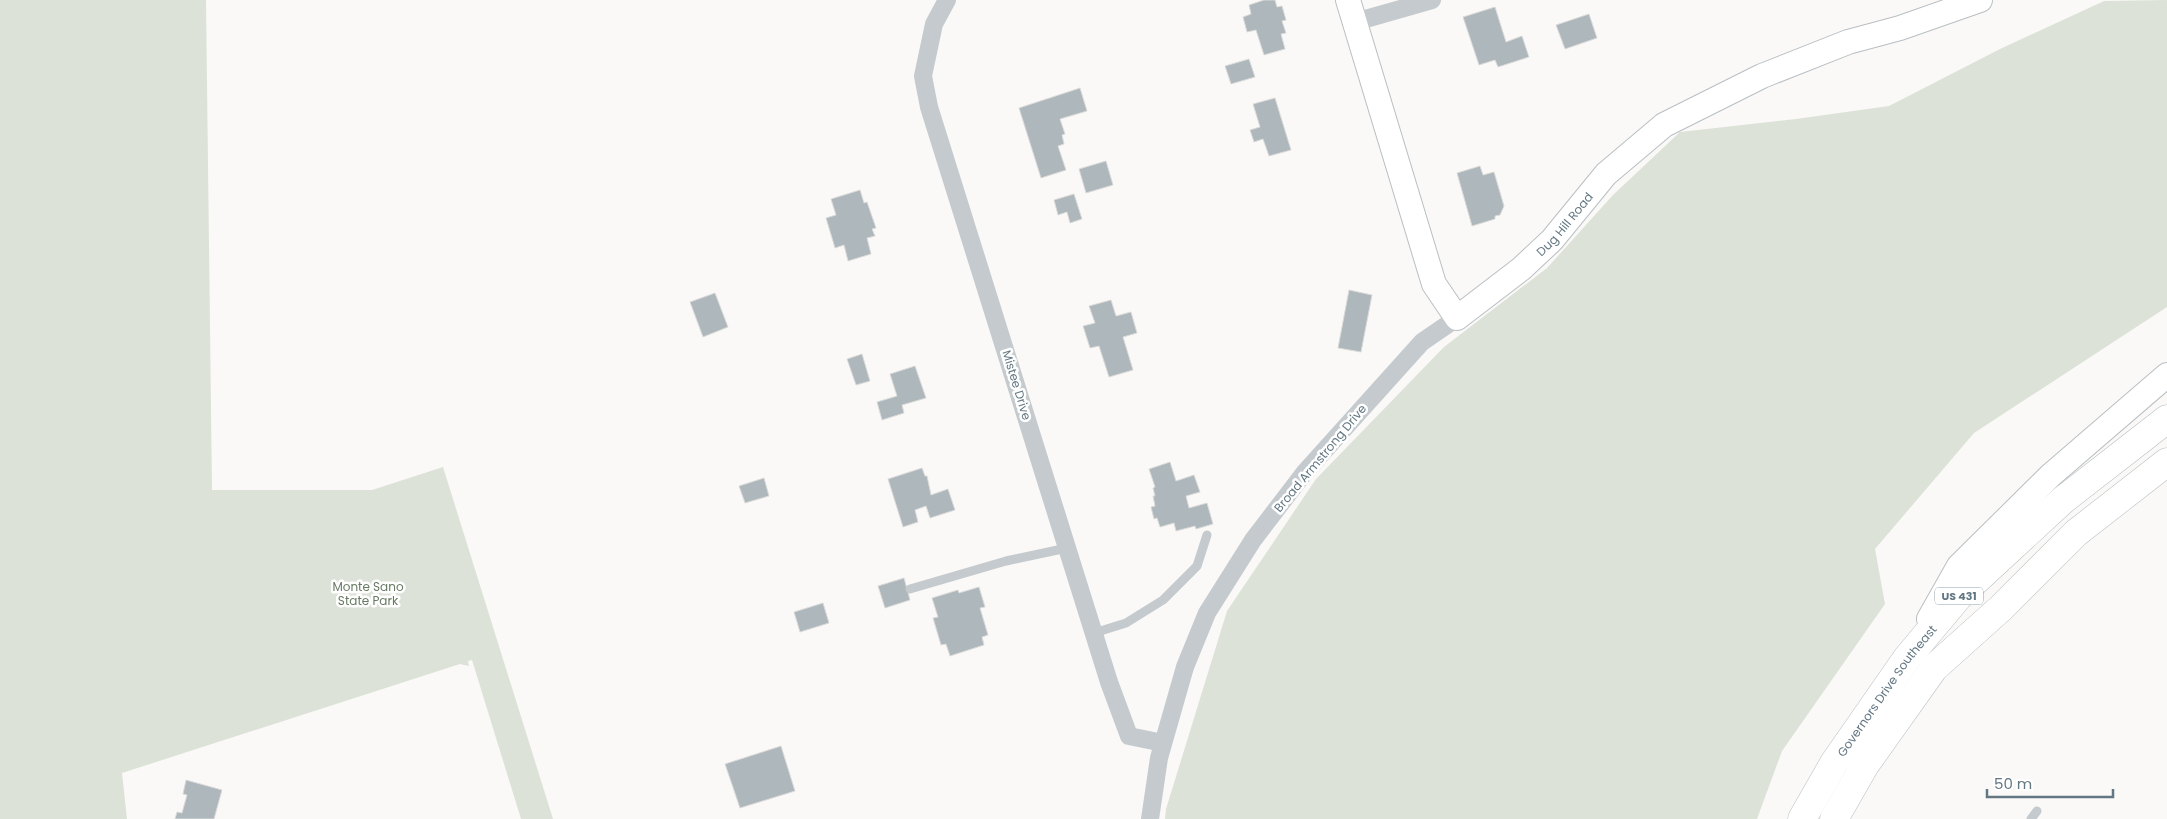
<svg xmlns="http://www.w3.org/2000/svg" width="2167" height="819" viewBox="0 0 2167 819" font-family="Poppins,sans-serif">
<style>
.green{fill:#dce2d8}
.building{fill:#aeb7bc;stroke:#dbdbd9}
.lines{fill:none;stroke-linecap:round;stroke-linejoin:round}
.secondary-casing{stroke:#b9bfc3;stroke-width:26}
.highway-casing{stroke:#b9bec0;stroke-width:29}
.lane{stroke:#c4cacd;stroke-width:9}
.street{stroke:#c4cacd;stroke-width:18}
.secondary{stroke:#fff;stroke-width:24}
.highway{stroke:#fff;stroke-width:28}
.labels{text-anchor:middle;dominant-baseline:central;stroke-width:5;stroke-linejoin:round;paint-order:stroke}
.shield{fill:#fff;stroke:#92a0a8;stroke-width:1}
.shield-label{font-size:11px;font-weight:bold;fill:#637783}
.street-label{font-size:12px;fill:#637783;stroke:#fff}
.park-label{font-size:12px;fill:#687a63;stroke:#fff}
</style>
<rect width="100%" height="100%" fill="#faf9f7"/>
<path class="green" d="M0,0h206l6,490h160l71,-23 110,352h-32l-49,-159 -4,1 1,5 -9,-2 -338,109 5,46h-127z
M2167,0v307l-193,126 -99,116 10,55 -103,147 -25,68h-592l1,-10 61,-198 89,-132 128,-132 103,-79 66,-73 67,-63 116,-13 93,-13 111,-57 104,-48z"/>
<path class="building" d="M1264,0h11l2,7 5,-1 4,14 -4,1 4,12 -5,1 4,15 -21,6 -8,-25 -9,2 -4,-15 8,-3 -2,-9z
M1495,7l11,35 16,-6 7,21 -31,10 -3,-7 -16,5 -16,-48z
M1589,14l8,24 -32,11 -9,-24z
M1249,59l6,18 -24,7 -6,-18z
M1080,88l7,23 -27,8 5,15 -3,1 2,9 -6,2 8,24 -25,8 -22,-70z
M1275,98l16,52 -22,6 -6,-17 -9,3 -4,-12 10,-3 -7,-23z
M1106,161l7,24 -27,8 -7,-24z
M1480,166l3,9 11,-3 10,34 -4,9 -5,1v3l-23,7 -15,-53z
M860,190l4,13 3,-1 9,26 -4,1 3,7 -8,2 4,16 -23,7 -4,-16 -9,3 -9,-30 10,-3 -5,-16z
M1074,194l8,25 -12,4 -3,-11 -9,3 -4,-15z
M1349,290l23,5 -11,57 -23,-4z
M715,293l13,34 -25,10 -13,-35z
M1111,300l5,16 15,-4 6,21 -14,4 10,33 -24,7 -10,-31 -9,2 -7,-22 12,-3 -6,-17z
M862,354l8,27 -14,4 -9,-26z
M915,366l11,32 -24,7 2,8 -22,7 -5,-18 20,-6 -7,-22z
M1170,462l6,19 18,-6 6,17 -14,4 3,12 18,-5 6,21 -17,5 -1,-3 -19,5 -2,-8 -14,4 -3,-9 -3,1 -3,-12 4,-1 -2,-10h2l-2,-8 2,-1 -6,-18z
M922,468l3,8h2l4,19 17,-6 7,21 -25,8 -4,-12 -11,4 3,12 -15,5 -15,-48z
M764,478l5,18 -24,7 -6,-17z
M904,578l6,22 -25,8 -7,-22z
M979,587l6,20 -5,1 8,27 -6,2 2,8 -34,11 -4,-12 -5,1 -8,-27 5,-1 -6,-19 26,-8 1,3z
M823,603l6,20 -29,9 -6,-20z
M781,746l14,45 -55,17 -15,-44z
M186,780l36,10 -8,29h-39l2,-7 5,1 5,-18 -4,-1z"/>
<g class="lines">
<defs>
<g id="secondary">
<path id="s1" d="M1348,0l86,284 23,34 64,-49 31,-29 54,-66 58,-49 98,-49 86,-34 52,-14 80,-28"/>
<path d="M1929,619l30,-53 92,-91 116,-100"/>
</g>
<g id="highway">
<path id="s2" d="M1802,819l32,-56 73,-105 52,-62 104,-96 104,-81"/>
<path d="M1834,819l31,-54 69,-97 67,-60 75,-75 91,-71"/>
</g>
</defs>
<use href="#secondary" class="secondary-casing"/>
<use href="#highway" class="highway-casing"/>
<path class="lane" d="M910,589l96,-28 61,-13
M1094,633l32,-10 37,-23 34,-34 10,-31
M2031,819l6,-8"/>
<path class="street" d="M947,0l-13,24 -11,52 6,31 180,575 20,54 34,7
M1355,22l77,-22
M1150,819l9,-61 26,-91 22,-54 46,-73 52,-68 117,-130 35,-24"/>
<use href="#secondary" class="secondary"/>
<use href="#highway" class="highway"/>
</g>
<g class="labels">
<rect class="shield" x="1935" y="587.5" width="48" height="17" rx="4"/>
<g class="shield-label">
<text x="1959" y="596">US 431</text>
</g>
<g class="street-label">
<text stroke="none"><textPath href="#s1" startOffset="481">Dug Hill Road</textPath></text>
<text transform="translate(1017 385) rotate(73)">Mistee Drive</text>
<text transform="translate(1320 458) rotate(-50)">Broad Armstrong Drive</text>
<text stroke="none"><textPath href="#s2" startOffset="154">Governors Drive Southeast</textPath></text>
</g>
<g class="park-label">
<text x="368" y="586">Monte Sano<tspan x="368" dy="14">State Park</tspan></text>
</g>
</g>
<path d="M1987 789v8h126v-8" fill="none" stroke="#637783" stroke-width="2.5"/>
<text x="1994" y="789" font-size="15" fill="#637783" stroke="#ffffff" stroke-width="4" paint-order="stroke">50 m</text>
</svg>
